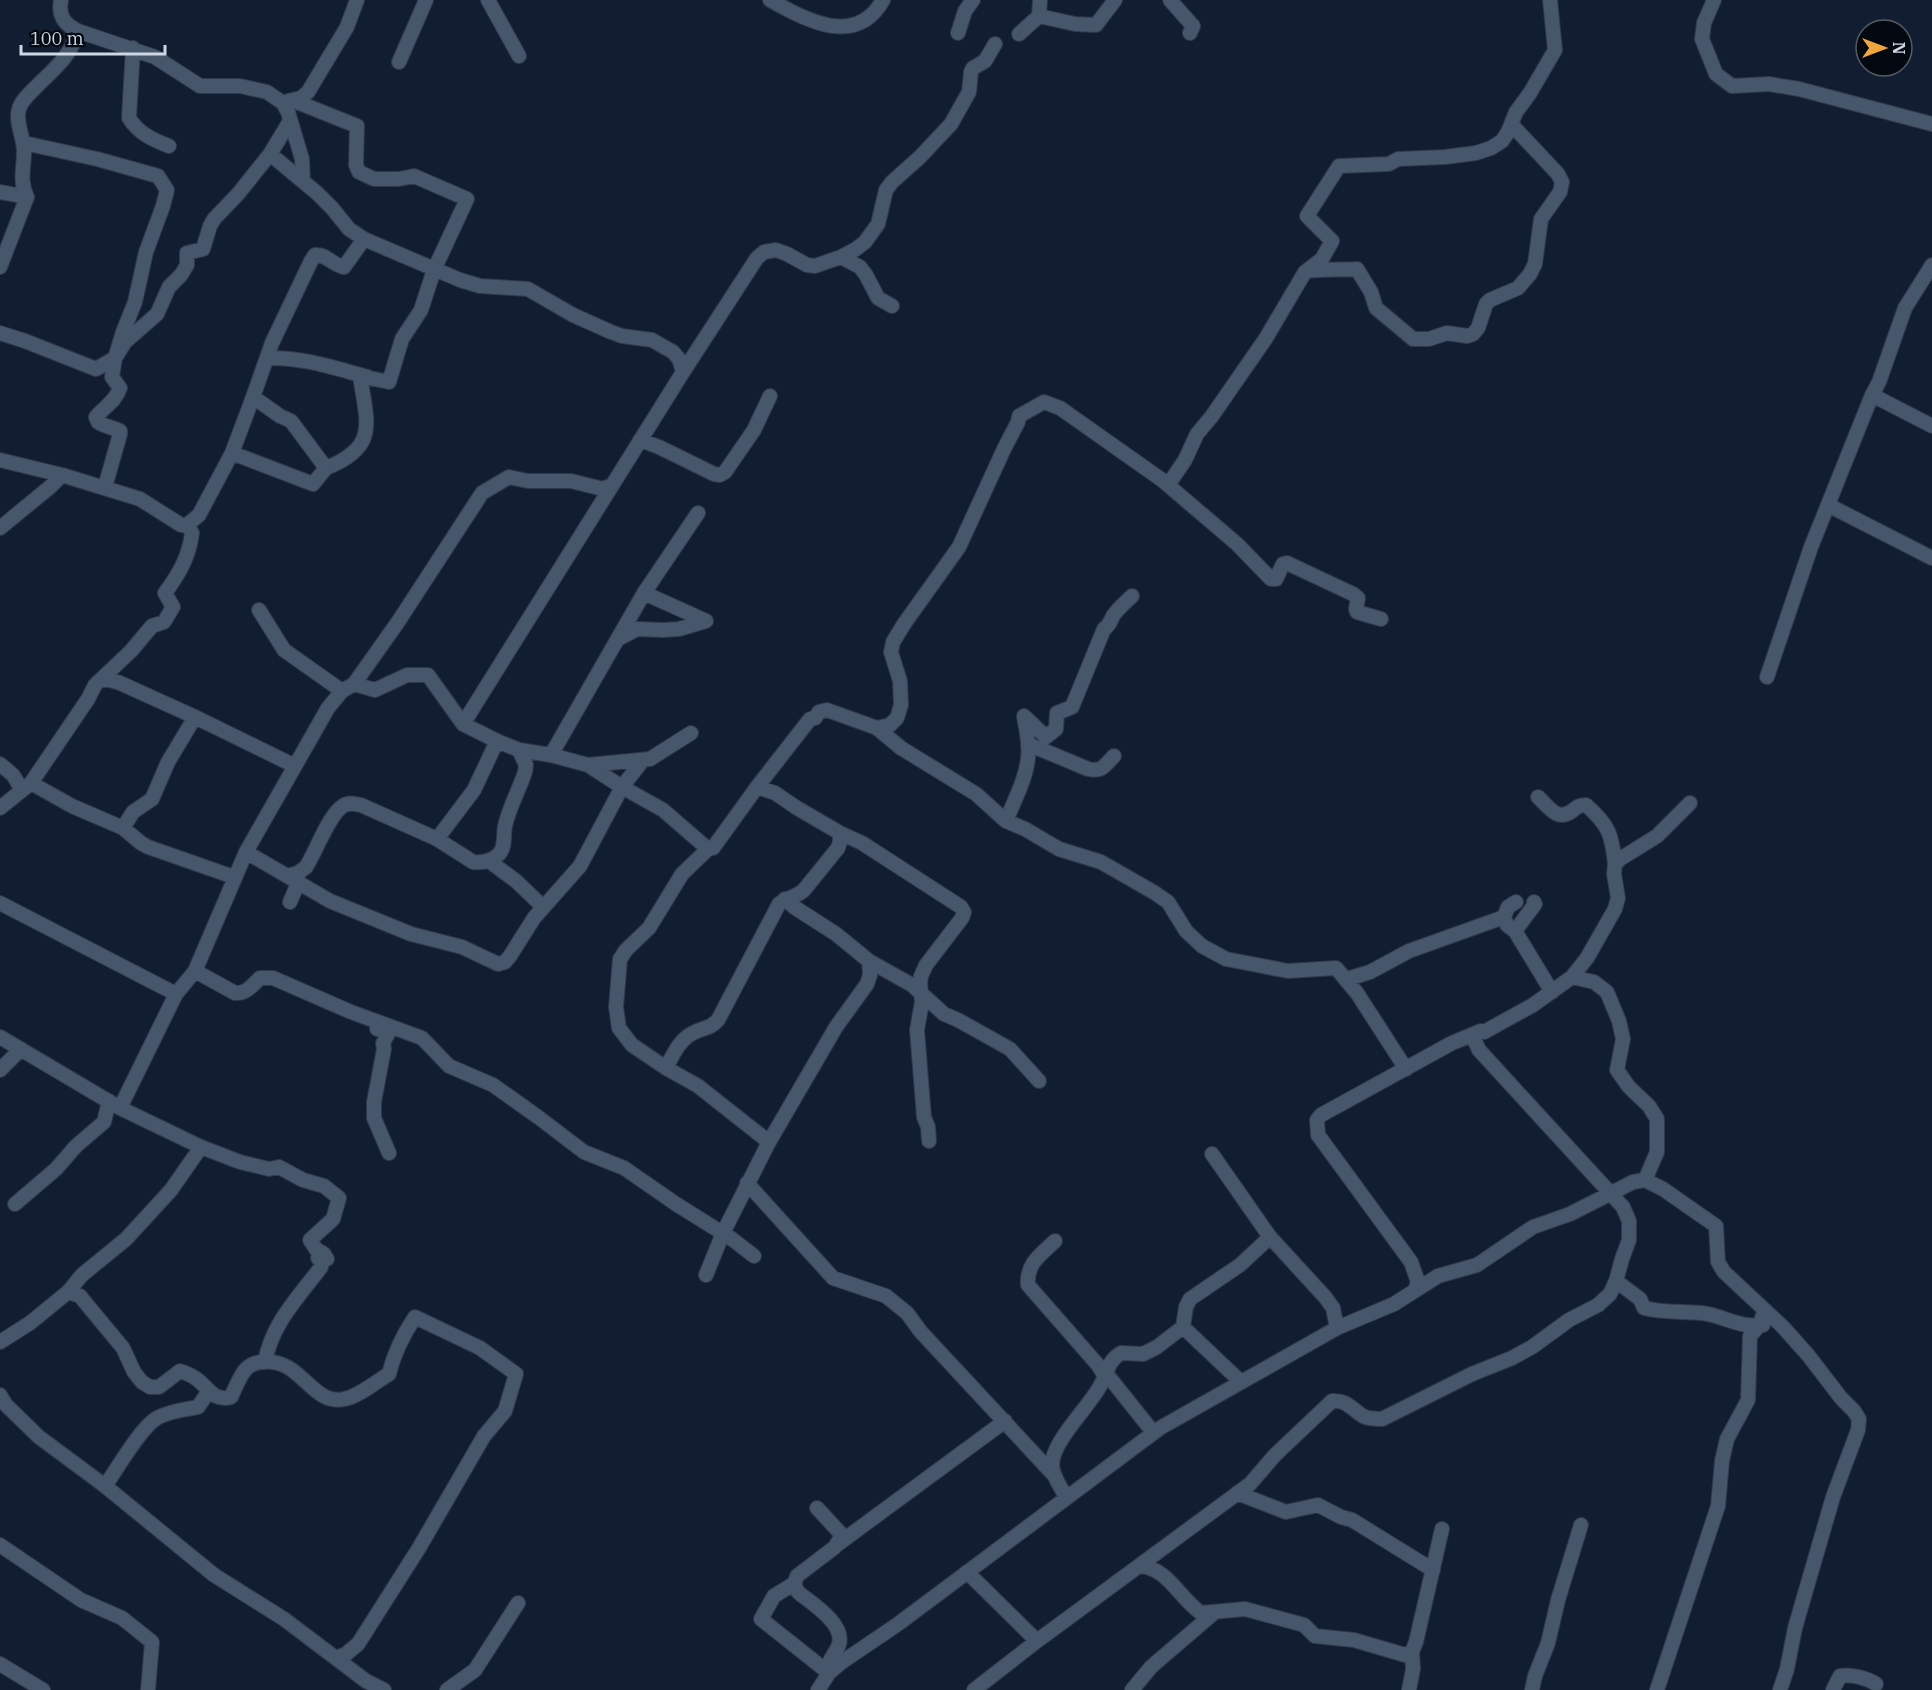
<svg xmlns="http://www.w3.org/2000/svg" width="1932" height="1690" viewBox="0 0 1932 1690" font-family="'IBM Plex Serif',serif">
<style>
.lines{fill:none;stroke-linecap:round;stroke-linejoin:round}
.minor-casing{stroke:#323949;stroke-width:16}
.minor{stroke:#46566b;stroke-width:14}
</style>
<rect width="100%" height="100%" fill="#111e31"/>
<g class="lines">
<defs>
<path id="minor" d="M61,0c-3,16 3,24 17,31l77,26 45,29h40l27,6 16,11 5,9 14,47 1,22
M488,0l31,56
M770,0c36,20 86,48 113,0
M1170,0l23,26 -3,7
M1714,0l-10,23 -2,16 14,35 16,12 37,-2 30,5 133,35
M1039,16l36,8 21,1 19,-25
M958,33l7,-22 8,-11
M1019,34l20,-18 1,-16
M133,48l-4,70c9,15 24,22 40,28
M399,62l27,-62
M288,101l13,-3 7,-6 39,-65 10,-27
M270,154l47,39 15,15 17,21 15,10 96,41 20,6 48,3 45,26 38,17 11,4 30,4 21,12 6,7 4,13
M0,192l27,5
M841,257l19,10 6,8 12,23 14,8
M0,267l27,-70c-8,-18 -3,-27 -3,-46 0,-13 -9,-29 -5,-42 2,-8 11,-16 17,-22 18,-18 35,-31 42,-56
M1307,271c17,-2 33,-1 50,-2l14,23 5,16 37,31h16l18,-6 20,3 6,-2 5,-6 8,-24 4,-4 28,-12 12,-14 5,-10 6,-45 19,-27 2,-10 -4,-8 -47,-50
M0,333l25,8 71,28 19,-11 8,-26 12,-30 11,-50 17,-46 4,-16 -9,-14 -61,-17 -73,-16
M267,358c36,-1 67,10 101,19
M1872,395l60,31
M253,397l19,-54 39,-82 4,-6c12,-1 17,10 29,12l20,-28
M640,440l19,7 55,27 6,1 5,-3 29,-42 16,-34
M232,453l81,31 13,-16
M0,460l62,15
M1162,480l8,2 15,-22 12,-26 15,-18 54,-78 39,-66 17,-13 10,-18 -25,-25 32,-50 50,-2 9,-5 47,-2 31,-4 15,-5 11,-7 6,-9 8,-20 14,-19 25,-43 -5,-50
M105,487l15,-53v-3c-7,-4 -15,-4 -22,-9l-2,-5c8,-10 20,-16 24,-29l-8,-11 3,-19 10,-16 32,-28 12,-27 12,-12 6,-10v-12l16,-4 7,-23 4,-7 24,-25 32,-40 20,-33
M1828,505l104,53
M0,528l50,-41 12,-12 78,24 41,26h6l12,-10 33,-62 21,-56 27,19 11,5 35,47c53,-21 41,-45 34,-92l29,6 13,-43 19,-29 13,-40 33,-71 -53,-23 -15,3h-25l-15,-7 -3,-7 1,-39 -65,-26
M259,610l25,40 58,41
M620,638l17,-9 26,1 16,-1 27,-8 -62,-28
M1767,677l44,-130 61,-152 7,-13 26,-74 27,-43
M102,680h8l10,3 75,34 100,49
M354,684l44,-62 84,-129 27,-16 19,4h43l32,8 9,-4
M463,724l34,17 22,9 32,5 37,10 34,22 41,23 45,39 5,-1 44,-61 53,-68 5,-1 4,-6 8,-2 50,18 24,20 75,46 30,27 19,8 34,20 42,13 54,31 13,9 18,29 16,15 24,13 62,12 48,-3 21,25 49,76
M877,728l13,-3 7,-7 4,-13 -1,-24 -9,-29 2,-10 11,-18 55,-77 45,-98 14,-27 1,-6 25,-14 16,6 102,72 75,64 34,35h5l7,-15 4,-1 66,31 5,4 -2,11 1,3 24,7
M1028,744l60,25c15,3 16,-3 26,-13
M551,755l93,-162 54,-80
M0,764l13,11 9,15
M588,765l62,-6 41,-26
M31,783l41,23 51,22 18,15 7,4 86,30
M757,787l18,6 22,15 43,25 22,10 99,64 3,5 -2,6 -36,47 -5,11 -1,7 2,19 -5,28 7,87 4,10 1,14
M1538,797c11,10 19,25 34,14 5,-4 7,-6 14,-6 23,20 26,30 29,59
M0,808l31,-25 57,-84 7,-14 36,-34 21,-25 12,-4 9,-15 -8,-14c14,-19 24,-36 27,-60l-5,-8
M1006,821c8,-20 20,-42 22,-63 2,-14 -2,-28 -4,-42l22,21 10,-8 1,-16 15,-6 32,-78c6,-4 6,-7 9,-13 5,-8 13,-14 19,-20
M123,828l10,-16 19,-13 16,-37 27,-45
M437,839l37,-49 23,-49
M708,849l-26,25 -33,54 -23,22 -6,9 -4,48 3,21 13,17 34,23 32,18 71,56
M246,852l84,49 81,33 51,13 36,17 7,-2 5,-6 24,-38 46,-52 42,-79 21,-27
M489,861l27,20 22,21
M287,876l11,-3 8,-6c10,-15 23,-53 37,-61 6,-4 12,-2 18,-1l76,34 36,23c9,1 19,-1 26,-8 7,-7 4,-19 6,-28 4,-18 14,-36 20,-54l1,-7 -7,-15
M785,899l9,8 42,27 33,27 43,24 32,29 14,6 52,29 29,32
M290,902l8,-19v-8
M1516,902l-8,5 -4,10 3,8 8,6 37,61
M0,903l176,91
M1515,931l20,-27 -1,-2
M195,971l40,22c11,1 18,-8 25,-15h13l78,34 71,26 27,28 44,19 45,32 46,35 40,16 52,36 56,35 22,17
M1572,977l22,5 13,10 12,29 4,18 -6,31 12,17 20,19 8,13v33l-12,28
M1347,979l23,-7 39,-21 95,-34
M377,1029l12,3 -6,11 1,6 -10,53v16l15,35
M0,1037l120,71 56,-114 19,-23 51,-119 82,-144 14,-17 12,-7 21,6 32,-15h21l35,49 220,-352 74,-114 7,-6 12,-2 11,4 20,11 8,1 26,-9 15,-8 9,-7 13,-18 8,-34 6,-8 28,-25 31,-33 18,-32 2,-20 2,-4 12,-7 10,-17
M666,1068c7,-13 13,-28 27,-35 10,-6 16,-3 25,-13l61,-116c8,-7 18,-7 25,-14l34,-42 2,-6v-9
M0,1070l21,-21
M120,1108l81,39 39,15 29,7 10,-2 24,13 21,6 15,12 -6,21 -23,21 6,9 8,5 3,5 -9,-1 4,4 -1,5c-23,31 -49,56 -56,95
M1212,1154l58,83 55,60 8,11 4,20
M747,1183l86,95 53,18 21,17 14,19 132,142
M15,1204l41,-35 20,-23 28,-24 5,-21
M1055,1241c-14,13 -29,23 -27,44l70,80 6,10 5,2 44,55
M706,1275l17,-42 46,-91 67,-115 31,-43 3,-9 -1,-14
M1616,1281l24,18 4,9c19,5 38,3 58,5 23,3 36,15 61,12
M1415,1290l3,-8 -7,-20 -93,-127 -1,-15 4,-5 131,-72 29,-12 3,1 49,-27 39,-28 15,-19 28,-49 3,-11 -4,-24 1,-10 5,-5 37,-23 33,-33
M68,1292l12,4 4,5 39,47 11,24 8,10 8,5h9l21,-16c6,2 13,5 18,9 11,9 17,22 33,17 4,-8 9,-22 15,-28 5,-5 11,-7 17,-7 39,-4 48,44 81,37 14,-2 33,-18 45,-25 5,-21 14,-39 26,-57l65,31 36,26 -11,37 -21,25 -65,112 -61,96 -12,10 -10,4
M1183,1327l58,55
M0,1342l30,-19 38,-31 14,-17 44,-36 45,-49 30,-43
M0,1395l6,10 33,32 66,49 109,89 70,44 82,62 18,9
M105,1486c12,-17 36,-59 52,-68 13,-7 27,-8 41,-11l11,-16
M1237,1493l49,19 32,-7 23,12 11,3 81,50
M1066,1497c-6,-12 -17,-25 -13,-39 5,-21 34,-50 46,-70 8,-13 8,-27 22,-35l22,1 14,-7 26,-20 3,-20 4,-8 50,-34 30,-28
M817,1508l25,27 -7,12 -38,29c-3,7 -3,11 2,17 14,11 49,33 39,54 -5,10 -11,14 -9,26
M838,1544l167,-123
M0,1545l81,55 41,18 30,24 -4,48
M1140,1566c28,2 39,32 61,47l44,-4 59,16 11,11 39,4 51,15 7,-3 4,-10 26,-113
M967,1572l70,69
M795,1583l-21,13 -13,23 68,54
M0,1664l43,26
M447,1690l28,-20 43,-67
M818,1690l11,-17 13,-11 56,-38 262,-196 177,-100 57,-24 44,-28 39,-11 56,-38 37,-13 63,-32 12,-2 18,9 53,37 2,36 6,10 59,55 25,28 33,43 13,13 5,8 -1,11 -25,67 -38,131 -8,41 -7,21
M974,1690l63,-49 213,-157 25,-29 57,-54c16,-1 19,8 31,15 6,3 13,3 19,3l90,-45 40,-16 20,-11 37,-27 29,-15 12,-11 6,-13 6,-22 7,-19v-19l-6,-14 -144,-157 -7,-15
M1132,1690l19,-23 64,-55
M1409,1690l4,-21 -1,-17
M1532,1690l3,-14 13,-33 10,-43 23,-75
M1657,1690l61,-184 4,-45 5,-22 21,-39 2,-64 9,-10 6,-16
M1833,1690l7,-14c11,-2 27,2 36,8"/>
</defs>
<use href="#minor" class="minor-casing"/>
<use href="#minor" class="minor"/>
</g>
<g transform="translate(1884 48) rotate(90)"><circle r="28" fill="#040810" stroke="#555b65" stroke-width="1.5"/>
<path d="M0-4.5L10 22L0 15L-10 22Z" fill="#f0a63f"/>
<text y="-9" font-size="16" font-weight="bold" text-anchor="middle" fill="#ced7e4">N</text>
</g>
<path d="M21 45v9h144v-9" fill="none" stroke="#ced7e4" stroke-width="3"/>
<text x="30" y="45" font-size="18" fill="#ced7e4" stroke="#040810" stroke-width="4.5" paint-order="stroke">100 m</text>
</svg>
